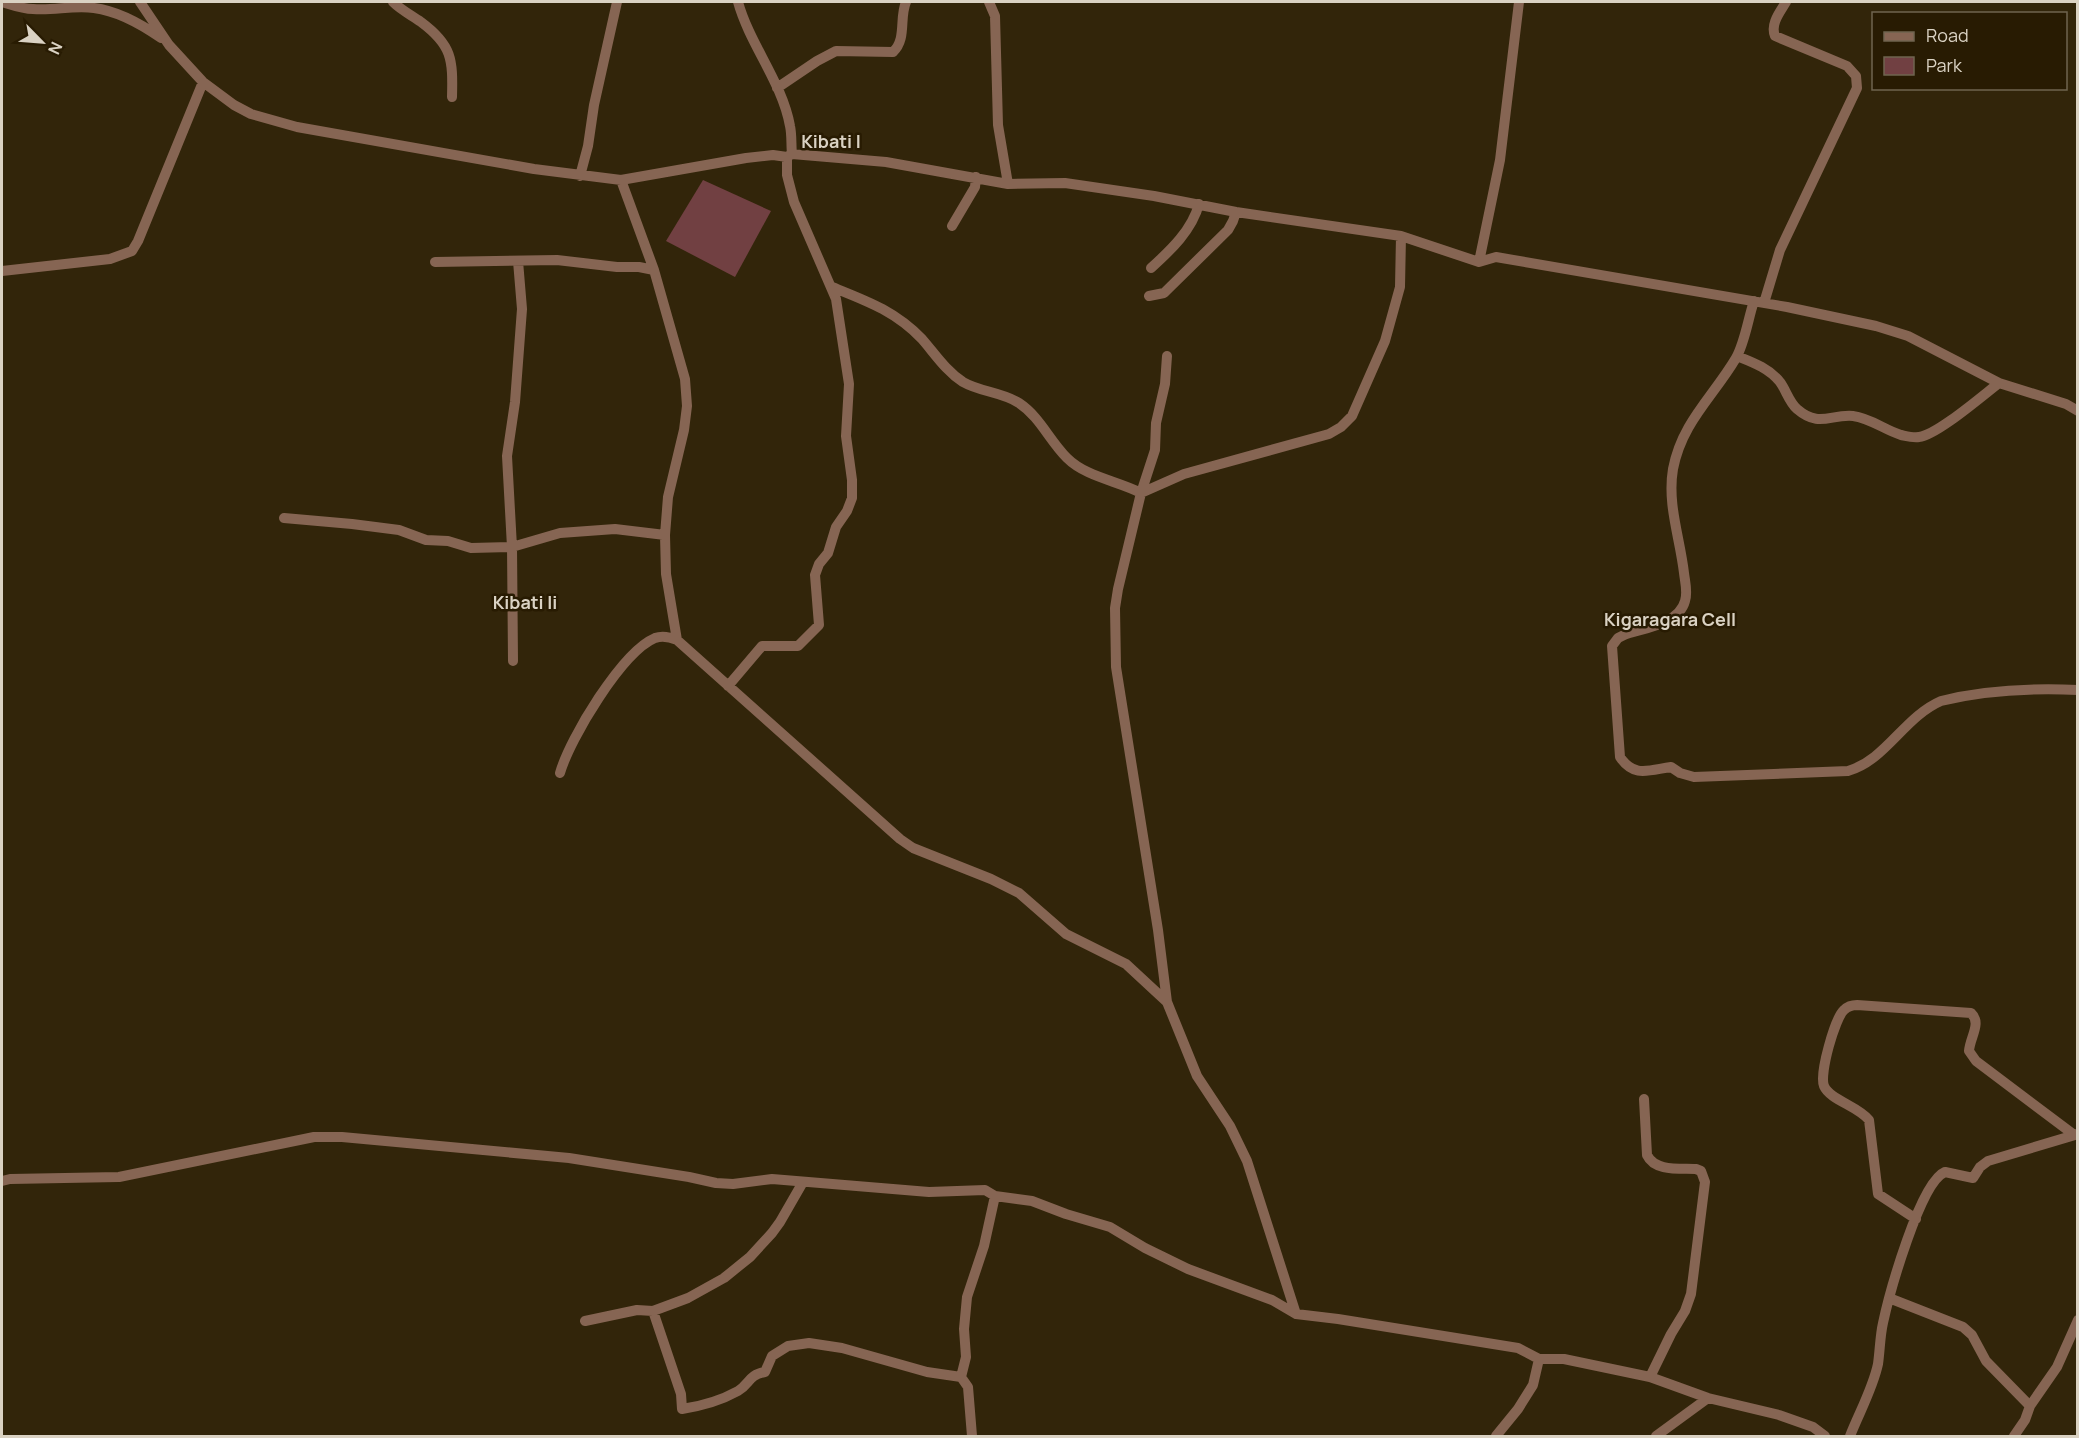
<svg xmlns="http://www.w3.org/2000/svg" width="2079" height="1438" viewBox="0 0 2079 1438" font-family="Manrope,sans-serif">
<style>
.green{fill:#714042}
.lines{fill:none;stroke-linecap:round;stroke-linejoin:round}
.street{stroke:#866553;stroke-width:10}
.labels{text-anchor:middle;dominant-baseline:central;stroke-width:5;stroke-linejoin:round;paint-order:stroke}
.quarter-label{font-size:18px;font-weight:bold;fill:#dad2c3;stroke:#281b02}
</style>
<rect width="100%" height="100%" fill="#32250a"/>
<path class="green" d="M703,180l68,31 -36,66 -69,-36z"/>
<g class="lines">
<path class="street" d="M2,2c10,3 20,7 31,7 20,2 40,-4 61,-1 24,3 47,16 67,30
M140,2l29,43 34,37 31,23 17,9 46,13 237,42 87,11 125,-22 27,-3 14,2 5,-3 94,8 122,22 57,-1 89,13 82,16 165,24 78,26 17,-5 291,50 89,19 32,10 91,47 67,21 12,7
M393,2c8,8 18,13 28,20 31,23 32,37 31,75
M738,2c12,43 44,80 52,124 2,9 1,19 2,28
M989,2l6,14 3,109 10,59
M777,88l40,-27 19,-10 57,1c14,-13 6,-34 13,-50
M580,176l8,-30 6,-41 23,-103
M621,180l33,90 31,109 2,27 -3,24 -16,67 -3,38 1,39 11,66 223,199 13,9 78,31 28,14 47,41 60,30 41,38 30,74 33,50 17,35 49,153
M952,226l23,-39 1,-10
M435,262l122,-2 60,7h22l15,3
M1479,262l21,-102 19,-158
M1151,268c20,-18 41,-38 48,-64
M2,271l108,-12 22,-8 6,-10 65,-159
M832,287c35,14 63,24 90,52 13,15 24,32 41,43 17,10 39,10 56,21 21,14 30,37 48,55 19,19 51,23 74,35l43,-19 145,-40 12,-7 11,-11 33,-75 15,-54 1,-51
M1149,296l15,-3 64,-63 5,-9 3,-9
M1754,301c-6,18 -9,41 -18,57 -23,39 -54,64 -63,111 -6,35 7,69 11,104 1,9 4,19 1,28 -6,23 -41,27 -61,34l-6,3 -6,8 8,111c14,21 29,13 51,10l9,6 14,4 154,-6c38,-11 56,-54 93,-70 44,-11 91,-13 137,-11
M1764,303l16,-53 77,-162 -1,-12 -9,-10 -72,-30c-5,-12 5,-24 11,-34
M1167,356l-2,28 -9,39 -1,27 -14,43 -23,96 -3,19 1,59 42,263 9,72
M1737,356c15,6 32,12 43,26 6,8 9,20 17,27 22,19 33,5 56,7 17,2 32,14 48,19 5,1 12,3 18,2 18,-2 63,-41 80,-54
M284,518l68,6 47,6 27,10 22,1 23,7 41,-1 -5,-91 8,-54 7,-93 -4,-48
M513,661l-1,-114 48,-14 55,-4 50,6
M728,686l34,-40h36l21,-21 -4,-50 4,-11 9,-11 8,-26 11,-16 5,-13v-18l-6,-44 3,-52 -13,-85 -42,-97 -7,-27v-18
M560,773c10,-35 62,-121 95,-135 8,-3 15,-1 22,2
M1644,1099l3,56c8,17 34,13 49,14l5,2 4,11 -14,112 -6,17 -14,23 -21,43
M2,1181l8,-2 109,-2 195,-40h28l227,21 120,19 27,6 17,1 39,-5 157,13 56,-2 10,6 37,5 34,13 44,13 35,21 43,21 84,31 24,14 42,5 180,29 21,11h25l86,18 58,21 71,17 34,12 12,9
M1916,1219l-38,-25 -9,-74c-11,-14 -39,-20 -45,-34 -5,-12 11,-68 20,-76 4,-4 8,-5 13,-5l114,8c11,10 -1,24 -2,38l7,10 97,73
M1889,1298l74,29 9,8 14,26 44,45
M653,1311l28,83 1,15c20,-3 38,-8 56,-18 12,-7 10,-16 27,-19l7,-16 16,-10 21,-3 33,5 85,24 34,5
M585,1321l52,-11 16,1 35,-13 36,-20 26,-21 22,-24 8,-11 23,-40
M972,1436l-4,-49 -7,-10 5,-20 -2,-28 3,-32 17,-51 11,-50
M1496,1436l22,-27 15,-24 6,-26
M1656,1436l52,-38
M1850,1436c9,-23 23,-48 28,-72 2,-14 2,-28 5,-41 6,-28 37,-141 62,-151l28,6 7,-11 8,-6 90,-27
M2014,1436l11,-16 5,-14 27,-39 21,-47"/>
</g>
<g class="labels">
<g class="quarter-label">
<text x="831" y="141">Kibati I</text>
<text x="525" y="602">Kibati Ii</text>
<text x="1670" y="619">Kigaragara Cell</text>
</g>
</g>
<rect width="2079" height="1438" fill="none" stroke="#dad2c3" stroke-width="6"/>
<rect x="1872" y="12" width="195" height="78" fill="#281b02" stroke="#6f644f" stroke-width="1.5"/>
<rect x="1884" y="32" width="30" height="9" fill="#866553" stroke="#6f644f" stroke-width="1.5"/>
<text x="1926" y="42" font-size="18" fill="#dad2c3">Road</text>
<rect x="1884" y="57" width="30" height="18" fill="#714042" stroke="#6f644f" stroke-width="1.5"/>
<text x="1926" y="72" font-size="18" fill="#dad2c3">Park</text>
<g transform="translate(42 42) rotate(115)" stroke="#281b02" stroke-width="4.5" paint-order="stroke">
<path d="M0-4.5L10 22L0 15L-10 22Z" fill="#dad2c3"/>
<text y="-9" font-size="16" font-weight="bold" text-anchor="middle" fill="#dad2c3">N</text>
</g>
</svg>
